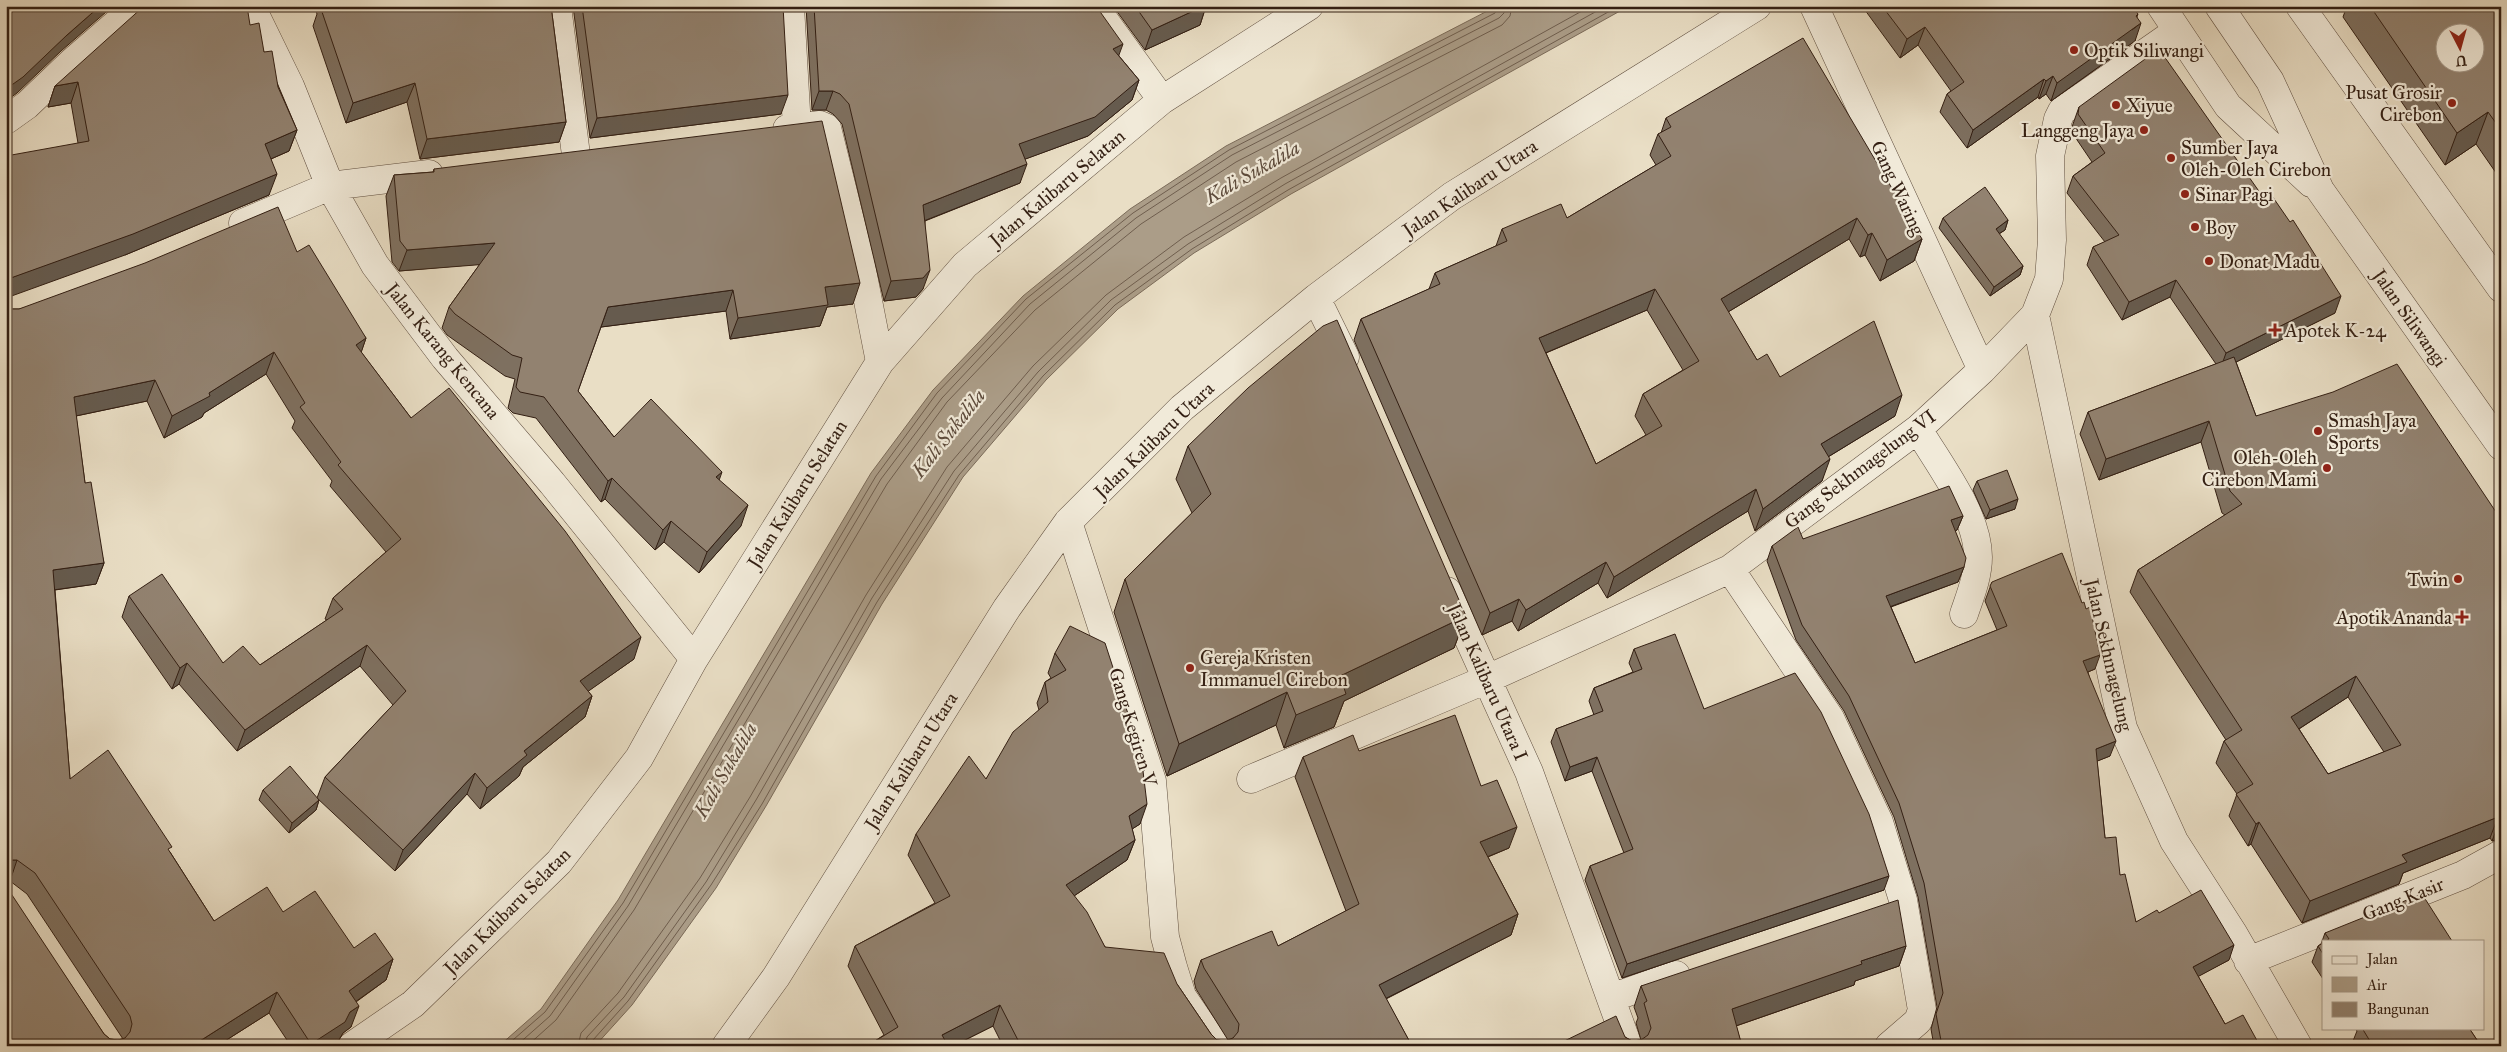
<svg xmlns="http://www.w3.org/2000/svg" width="2507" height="1052" viewBox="0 0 2507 1052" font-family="'IM FELL Great Primer',serif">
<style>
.water{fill:#ab9d88;stroke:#7b6b59}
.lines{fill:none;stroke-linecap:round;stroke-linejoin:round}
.shore{stroke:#6f5e4e;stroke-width:1}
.minor-casing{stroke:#604f40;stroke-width:29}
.minor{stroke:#f1ead9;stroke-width:28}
.wall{fill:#7e7060;stroke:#331f13;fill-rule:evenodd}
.shaded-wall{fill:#665b4e;stroke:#331f13}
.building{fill:#928270;stroke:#331f13;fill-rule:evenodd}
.poi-dot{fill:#8f2418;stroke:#f1ead9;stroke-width:2}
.labels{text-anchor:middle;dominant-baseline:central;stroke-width:4.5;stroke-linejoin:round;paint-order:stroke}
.poi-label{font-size:19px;fill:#331f13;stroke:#f1ead9;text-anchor:start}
.street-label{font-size:19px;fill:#331f13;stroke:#f1ead9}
.water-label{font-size:20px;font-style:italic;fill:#5d4b3c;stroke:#f1ead9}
</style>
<rect width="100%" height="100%" fill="#e9dec5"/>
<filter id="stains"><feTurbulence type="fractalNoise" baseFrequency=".004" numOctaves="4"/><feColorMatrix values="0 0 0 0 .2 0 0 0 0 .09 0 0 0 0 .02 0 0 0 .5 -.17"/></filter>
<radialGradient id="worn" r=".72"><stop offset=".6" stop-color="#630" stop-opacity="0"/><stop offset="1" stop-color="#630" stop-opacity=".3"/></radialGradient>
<path class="water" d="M1497,6h132l-338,188 -97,59 -76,56 -72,71 -83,97 -81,127 -116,202 -50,82 -84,117 -37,41h-96l42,-37 77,-109 253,-427 62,-83 90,-94 107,-87 96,-63z"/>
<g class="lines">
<path class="shore" d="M506,1046l39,-34 78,-109 253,-427 61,-83 89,-94 107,-86 96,-63 266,-137 3,-7
M516,1046l34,-30 78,-110 253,-427 61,-81 88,-94 106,-86 96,-63 267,-137 5,-5 1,-7
M527,1046l29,-26 78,-110 253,-426 60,-82 88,-92 106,-86 95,-62 266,-137 8,-9 2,-10
M578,1046l3,-13 37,-40 82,-115 50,-81 116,-202 81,-128 86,-101 73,-71 78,-58 97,-59 310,-172
M585,1046l2,-9 37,-40 82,-115 50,-82 116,-202 82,-127 84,-99 73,-72 77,-56 97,-60 321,-178
M592,1046l1,-6 35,-39 83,-116 51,-81 115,-202 82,-127 84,-99 72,-71 77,-56 96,-59 331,-184"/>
<defs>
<path id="minor" d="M251,6l39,80 40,100 45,79 70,93 107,125 142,176
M557,6l19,149
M790,6l7,122
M1094,6l68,94
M1814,6l168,364
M2161,6l67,100 83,77
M2219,6l51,75 50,109 181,256
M2300,6l201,282
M6,120l21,-15 45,-43 65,-56
M787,129l33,-4 7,3 33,132 20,102
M243,223l87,-37 99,-12
M1316,298l29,59
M2035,315l88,413 51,113 59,92 65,113
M1918,429c21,36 60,85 60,128 0,20 -8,39 -14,57
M1068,522l84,259 13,156 8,30 9,29 34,50
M1730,569l100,149 49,104 24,78 19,110 -4,11 -29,25
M1447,591l82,181 99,274
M1251,779l234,-99 245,-111 188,-140 64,-59 53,-55 14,-36 3,-39 -2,-84 8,-37 4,-8 115,-80
M2248,961l215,-86 38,-21
M1611,998l65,-23
M352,1046l61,-42 146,-142 80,-104 55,-99 186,-297 85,-97 197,-165 147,-94
M726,1046l50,-69 231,-369 61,-86 114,-114 134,-110 136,-102 305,-190"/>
</defs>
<use href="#minor" class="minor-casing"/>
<use href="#minor" class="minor"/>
</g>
<path class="wall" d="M314,6h237l15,116 -7,20 -139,17 -13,-57 -61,21 -33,-97 4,-12z
M573,6h210l-2,108 -191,24z
M806,6h290l23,50 20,24 -7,20 -44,36 -63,23 -5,24 -95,38 -2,68 -7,8 -32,4 -42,-177 -9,-10 -7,-4h-14z
M1113,6h93l-6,19 -55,25z
M1862,6h270l5,11 -2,24 -84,60 -5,-7 -7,5 -1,-2 -71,51 -27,-36 7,-18 4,-3 -33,-46 -18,13z
M2347,6h154v174l-25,-36 -31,21 -102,-148z
M250,25l14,27 33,78 -8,21 -18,8 -2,36 -144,60 -47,-112 -7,-40 -23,4 7,-21z
M2079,107l256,206 -99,49 20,54 244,102 1,-1v321l-9,3 -2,-3 -87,35 -4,11 -97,39 -51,-79 -3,2 -19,-30 8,-22 -21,-31 8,-22 2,-1 -96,-148 8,-22 87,-55 -3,-2 -21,-71 -102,38 -19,-46 8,-22 128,-48 -46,-67 -48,23 -35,-55 6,-18 12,-5 -38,-49 6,-17 19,-14 -21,-31 2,-7zM2348,697l36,55 -56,22 -29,-45z
M1666,118l256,121 -8,22 -34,20 -15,-26 -5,2 -11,-18 -121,73 29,48 23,17 115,39 -67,41 -6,24 -67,50 -7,-20 -141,87 -9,-15 -80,48 -6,-10 -30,14 -128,-295 7,-21 68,-30 6,-16 61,-27 6,-17 65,-11 89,-53 -6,-10 8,-21 3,-1zM1647,310l36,60 -40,24 -8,22 11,19 -50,29 -50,-111z
M434,169l419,135 -26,3 -7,19 -90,13 -4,-28 -125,16 -23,64 36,46 105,43 22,46 -42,47 -35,-31 -9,8 -50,-51 -4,3 -65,-84 -23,-5 -5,-5 7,-29 -10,-3 -58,-41 -5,-7 7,-21 31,-43 -81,7 -7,-9 -6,-66 8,-21 39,-3z
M1943,218l65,2 -3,10 -6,4 24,32 -3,9 -30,21 -51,-68z
M297,252l69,86 -5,14 50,66 223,241 -46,32 4,5 -7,21 -62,50 -4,9 -39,33 -13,-15 -72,77 -78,-73 8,-21 68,-72 -33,-39 -123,85 -58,-67 -7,5 -50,-72 7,-21 94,67 37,2 67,-45 -2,-1 8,-21 53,-46 -56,-66 2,-5 -40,-53 3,-7 -29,-47 -62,39 -2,4 -38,21 -17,-37 -71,15 9,67 19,80 -8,21 -41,6 15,189 100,73 44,69 69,-9 71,36 39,11 -7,21 -30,22 -5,25 -8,6 -6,10 -4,3h-42l-22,-33 -52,33h-211v-158l98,146 6,5 8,1 5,-1 -96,-145 -17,-13v-572h9z
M1188,446l278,170 -12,32 -110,53 -10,26 -50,21 -8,-23 -109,51 -53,-164 11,-33 67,-66 -16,-34z
M1977,481l38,28 -29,10 -13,-29z
M1963,516l-6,14 -2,1 9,36 -6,15 -67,25 24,56 82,-33 -12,-29 7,-19 103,87 -7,3 22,84 -13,5 8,77 15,37 16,47 23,-9 70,47 -31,16 27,48 35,22h-326l-3,-17 6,-22 -19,-110 -24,-80 -50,-106 -48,-71 -29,-79 5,-15 31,-7z
M1634,649l70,60 180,181 -262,88 -37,-98 5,-14 34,-13 -32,-82 -27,10 -14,-39 5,-13 38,-14 -5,-14 5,-13 39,-16 -4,-9z
M1055,653l88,121 -3,50 -8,5 3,11 -8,20 -53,36 31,51 72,37 34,50 6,6 8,1 3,-1 -32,-51 -2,-8 7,-21 77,-14 68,-35 -51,-134 8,-20 56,-6 122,35 28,62 -21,9 30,57 -7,21 -125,64 26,47h-409l-10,-20 -40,20h-86l17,-11 -36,-69 7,-20 80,-43 -27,-48 8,-21 70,-55 53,-69 -2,-7 8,-21 6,-4 -3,-5z
M263,790l56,10 -3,10 -27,23 -30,-33z
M2325,933l127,8h-129v38l-11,-17 6,-16 3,-2z
M1906,946l-7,20 -44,15 -1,4 -118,41 6,20h-188l71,-9 7,4 9,-1 -5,-17 2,-5 -4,-11 7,-21z
M2355,1028h114l12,18h-125l-3,-5 4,-10z"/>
<path class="shaded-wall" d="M100,6h13l-52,45 -44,42 -11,8v-12z
M1204,6h2l-6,19 -55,25 7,-20z
M2138,14l-6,16 9,-7 -6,18 -84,60 6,-18z
M1925,27l-7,18 -18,13 7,-19z
M1123,44l-7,19 -3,-14z
M2053,76l-7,18 -7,5 7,-18z
M2044,79l-6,18 -71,51 6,-18z
M1139,80l-7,20 -44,36 -76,28 7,-20z
M78,82l-7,21 -23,4 7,-21z
M415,83l-8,19 -61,21 7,-20z
M819,91h14l-7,19h-14z
M788,95l-7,19 -191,24 7,-20z
M2488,112l-12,32 -31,21 12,-32z
M566,122l-7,20 -139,17 7,-20z
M297,130l-8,21 -32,14 8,-21z
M1027,164l-7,19 -104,41 7,-19z
M277,174l-8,21 -144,60 -119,43v-17l2,-2z
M1857,218l-8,21 -136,82 8,-22z
M2008,220l-3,10 -13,8 4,-9z
M1872,233l-7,22 -5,2 8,-22z
M1922,239l-8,22 -34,20 7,-21z
M495,243l-7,21 -89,7 8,-21z
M2023,266l-3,9 -30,21 4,-9z
M930,270l-7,19 -7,8 -32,4 7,-20z
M2176,280l-6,17 -48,23 7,-18z
M860,283l-7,21 -26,3 -7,19 -90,13 8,-21 87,-31z
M1655,289l-8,21 -116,49 8,-21z
M733,290l-7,21 -125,16 7,-20z
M2341,296l-6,17 -115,57 6,-17z
M366,338l-7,21 -3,-14z
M274,352l-8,22 -62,39 -2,4 -38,21 8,-22z
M155,380l-8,21 -81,17 8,-21z
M1902,395l-7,21 -82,50 8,-22z
M2209,421l-8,21 -102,38 7,-21z
M1830,459l-8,22 -67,50 8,-22z
M722,472l-7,20 1,-15z
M612,478l-7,21 -4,3 7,-21z
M1756,489l-8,22 -141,87 7,-21z
M2018,499l-3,10 -29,10 4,-9z
M748,505l-7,21 -42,47 8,-21z
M1963,516l-6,14 -11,5 5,-15z
M671,521l-7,21 -9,8 8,-20z
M1606,562l-8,21 -80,48 8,-21z
M104,563l-8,21 -50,7 7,-21z
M1964,567l-6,15 -77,28 5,-14z
M1519,599l-7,22 -30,14 8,-22z
M1466,616l-12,32 -110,53 -10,26 -50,21 12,-33 44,-39z
M641,637l-7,22 -61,43 7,-21z
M367,645l-7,21 -123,85 8,-21z
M2100,655l-5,14 -17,7 5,-15z
M187,663l-8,21 -7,5 8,-21z
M2356,676l-8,21 -65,42 8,-22z
M1287,692l-11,33 -109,51 12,-32z
M592,696l-7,21 -62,50 -4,9 -39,33 7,-21 37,-37z
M2116,741l-6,15 -20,8 6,-15z
M1597,757l-5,14 -27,10 5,-14z
M475,773l-8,21 -72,77 8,-21z
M319,800l-3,10 -27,23 3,-10z
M1147,804l-7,20 -19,12 8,-20z
M2498,817l-8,21 -87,35 -4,11 -97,39 8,-22 92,-46z
M2501,819v19l-9,3 8,-21z
M2259,822l-8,22 -3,2 8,-22z
M1517,827l-8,21 -37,15 8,-21z
M1135,840l-8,20 -68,46 7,-21z
M9,860h8l-7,21h-4v-19z
M1889,876l-5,14 -262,88 5,-14z
M1518,914l-7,21 -140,71 8,-21z
M2234,945l-5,15 -41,22 5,-15z
M1906,946l-7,20 -44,15 -1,4 -130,45 8,-21 129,-48z
M393,959l-7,21 -45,32 8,-21z
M277,992l-8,21 -52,33h-25z
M1000,1005l-7,21 -40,20h-15l4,-11z
M359,1006l-8,21 -8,6 -6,10 -4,3h-22v-2l39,-32z"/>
<path class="building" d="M6,6h94l-33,29 -44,42 -17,12z
M144,6h103l3,19 9,-2 5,29 8,-1 6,36 19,43 -32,14 12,30 -144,60 -125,45 -2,2v-125l83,-15 -11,-59 -23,4z
M320,6h231l15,116 -139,17 -12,-56 -62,20z
M582,6h201l5,89 -191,23z
M814,6h282l27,38 -10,5 26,31 -44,37 -76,27 8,20 -104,41 7,65 -7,8 -32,3 -42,-177 -9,-10 -7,-3h-14z
M1135,6h69l-52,24z
M1882,6h250l6,8 -2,2 5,7 -84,60 -4,-7 -7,5 -2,-2 -71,51 -26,-36 17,-12 -39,-55 -18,12z
M2370,6h131v124l-13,-18 -31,21zM2444,32h30v30h-30z
M1803,38l119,201 -35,21 -15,-27 -4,2 -11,-17 -136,81 36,61 10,-6 13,23 94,-56 28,74 -81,49 9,15 -67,50 -7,-20 -142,88 -8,-15 -80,48 -7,-11 -29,14 -129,-294 79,-35 -5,-11 72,-32 -5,-12 59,-25 6,14 104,-62 -13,-22 13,-7 -5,-9zM1655,289l44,72 -56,33 19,32 -66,38 -57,-126z
M2159,49l104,148 7,-4 20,29 3,-2 48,76 -115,57 -50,-73 -47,22 -36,-55 26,-12 -46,-59 32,-23 -27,-39 1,-7z
M822,121l38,162 -35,4 3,18 -90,13 -5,-28 -125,17 -30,84 36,46 37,-38 71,73 -6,5 32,28 -41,47 -36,-31 -8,9 -51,-52 -4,3 -64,-84 -24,-5 -4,-5 6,-29 -10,-3 -57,-41 -6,-7 46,-64 -88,7 -7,-9 -6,-66 40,-3v-3z
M1985,187l23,33 -12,9 27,37 -29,21 -51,-69z
M278,207l19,45 12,-7 57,93 -10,7 55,73 38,-30 116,143 76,106 -61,44 12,15 -68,55 3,4 -40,33 -12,-15 -72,77 -78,-73 81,-86 -39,-46 -122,85 -58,-67 -7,5 -51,-72 33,-22 61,89 20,-17 17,19 83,-56 -10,-11 68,-59 -63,-74 3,-3 -41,-55 5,-4 -31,-51 -65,41 1,3 -38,20 -17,-36 -81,17 11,86 6,-1 13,81 -51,7 17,209 38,-29 64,97 -4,2 46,72 53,-34 16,25 32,-21 39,57 21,-15 18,26 -44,32 10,15 -9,6 -5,10 -34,22 -34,-52 -85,54h-176l-10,-17v-141l4,4 94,142 6,5 8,1 7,-2 5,-6 2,-8 -2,-8 -95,-143 -18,-13h-8l-3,2v-555l4,2h9l126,-46z
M1337,320l129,296 -126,60 6,18 -50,21 -9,-23 -108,52 -54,-165 86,-85 -23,-48 60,-58 75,-62z
M2234,357l22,59 77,-24 64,-28 103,154 1,-1v302l-1,1 -2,-3 -96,38 5,7 -97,39 -51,-79 -3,2 -20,-30 17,-10 -29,-43 18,-11 -104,-160 104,-66 -12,-13 -21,-70 -103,38 -18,-47zM2356,676l45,69 -73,29 -37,-57z
M2007,470l11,29 -28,11 -13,-29z
M1949,486l14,30 -12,4 15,38 -2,9 -78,29 29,67 92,-37 -17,-40 2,-4 70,-29 20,50 2,-1 2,7 4,-2 10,48 -17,6 33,80 -20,8 9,89 11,-1 4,38 5,-1 11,48 21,-12 2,3 42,-23 33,55 -41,22 32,57 18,-9 17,31h-318l-6,-32 7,-21 -19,-110 -25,-80 -50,-107 -47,-71 -30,-79 26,-19 5,12z
M1070,626l35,17 39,120 1,7 -2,1 4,33 -18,12 6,24 -69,45 21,27 18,35 59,6 13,31 34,50 6,6 8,1 8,-3 5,-6 1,-8 -35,-56 -3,-8 71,-29 6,15 81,-42 -56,-147 50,-22 6,16 96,-36 26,71 16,-6 20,47 -37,15 38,72 -139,71 33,61h-391l-21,-41 -58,30 6,11h-81l31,-19 -43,-81 95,-50 -34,-62 53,-78 17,23 27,-47 35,-30 -3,-20 21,-12 -11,-17z
M1675,634l29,75 91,-36 26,39 48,102 20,62 -262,88 -37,-98 43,-17 -36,-92 -27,10 -14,-38 47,-18 -9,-23 48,-19 -8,-20z
M290,766l29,34 -27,23 -29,-33z
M2422,894l30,47h-126l3,-2 -4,-6z
M1898,900l8,46 -45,15 1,3 -130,45 10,37h-188l62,-30 9,21 7,4 9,-1 7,-5 3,-7 -7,-25 3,-2 -6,-15z
M2323,943v11l-5,-8z
M2362,1028h107l12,18h-108z
M2498,1037l3,4v5h-16z
M831,1041l1,5h-15z
M773,1043l1,3h-7z"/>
<g class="poi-dot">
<circle cx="2074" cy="50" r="5"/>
<circle cx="2452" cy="103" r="5"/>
<circle cx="2116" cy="105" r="5"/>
<circle cx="2144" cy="130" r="5"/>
<circle cx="2171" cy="158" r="5"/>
<circle cx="2185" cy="194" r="5"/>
<circle cx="2195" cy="227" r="5"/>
<circle cx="2209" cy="261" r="5"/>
<path d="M2272.5 322.5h5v5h5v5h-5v5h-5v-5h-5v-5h5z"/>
<circle cx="2318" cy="431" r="5"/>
<circle cx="2327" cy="468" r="5"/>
<circle cx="2458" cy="579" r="5"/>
<path d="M2459.5 609.5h5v5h5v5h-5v5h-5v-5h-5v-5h5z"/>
<circle cx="1190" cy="668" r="5"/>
</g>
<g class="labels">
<g class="poi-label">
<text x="2084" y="50">Optik Siliwangi</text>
<text x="2442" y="92" text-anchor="end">Pusat Grosir<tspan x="2442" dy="22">Cirebon</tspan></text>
<text x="2126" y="105">Xiyue</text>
<text x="2134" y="130" text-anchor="end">Langgeng Jaya</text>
<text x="2181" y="147">Sumber Jaya<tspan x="2181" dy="22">Oleh-Oleh Cirebon</tspan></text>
<text x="2195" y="194">Sinar Pagi</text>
<text x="2205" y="227">Boy</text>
<text x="2219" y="261">Donat Madu</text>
<text x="2285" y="330">Apotek K-24</text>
<text x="2328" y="420">Smash Jaya<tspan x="2328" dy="22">Sports</tspan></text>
<text x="2317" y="457" text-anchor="end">Oleh-Oleh<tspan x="2317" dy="22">Cirebon Mami</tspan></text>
<text x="2448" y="579" text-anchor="end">Twin</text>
<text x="2452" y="617" text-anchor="end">Apotik Ananda</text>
<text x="1200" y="657">Gereja Kristen<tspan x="1200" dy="22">Immanuel Cirebon</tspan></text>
</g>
<g class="street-label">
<text transform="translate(1057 188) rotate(-40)">Jalan Kalibaru Selatan</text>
<text transform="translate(1470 188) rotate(-34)">Jalan Kalibaru Utara</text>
<text transform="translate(1898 188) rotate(65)">Gang Waring</text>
<text transform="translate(2410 318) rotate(55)">Jalan Siliwangi</text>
<text transform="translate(443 351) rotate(51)">Jalan Karang Kencana</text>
<text transform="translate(1154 440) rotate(-44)">Jalan Kalibaru Utara</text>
<text transform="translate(1860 469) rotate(-37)">Gang Sekhmagelung VI</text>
<text transform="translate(797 494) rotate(-58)">Jalan Kalibaru Selatan</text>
<text transform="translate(2109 655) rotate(77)">Jalan Sekhmagelung</text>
<text transform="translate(1488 682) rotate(66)">Jalan Kalibaru Utara I</text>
<text transform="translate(1133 727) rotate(73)">Gang Kegiren V</text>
<text transform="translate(911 761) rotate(-58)">Jalan Kalibaru Utara</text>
<text transform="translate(2403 899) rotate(-22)">Gang Kasir</text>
<text transform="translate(507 911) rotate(-45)">Jalan Kalibaru Selatan</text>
</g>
<g class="water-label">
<text transform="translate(1252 172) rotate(-30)">Kali Sukalila</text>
<text transform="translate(948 433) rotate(-52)">Kali Sukalila</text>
<text transform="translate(725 770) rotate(-60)">Kali Sukalila</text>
</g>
</g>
<rect width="2507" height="1052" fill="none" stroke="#e9dec5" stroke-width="25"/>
<rect x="8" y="8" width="2492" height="1037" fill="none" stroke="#331f13" stroke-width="2.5"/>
<rect x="12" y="12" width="2482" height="1027" fill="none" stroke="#331f13"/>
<rect x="2322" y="940" width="162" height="90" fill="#f1ead9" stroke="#a5998a"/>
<rect x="2332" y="956" width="25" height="8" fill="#f1ead9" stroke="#a5998a"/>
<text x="2367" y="964" font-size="15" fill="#331f13">Jalan</text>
<rect x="2332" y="977" width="25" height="15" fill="#ab9d88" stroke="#a5998a"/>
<text x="2367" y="990" font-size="15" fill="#331f13">Air</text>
<rect x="2332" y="1002" width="25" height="15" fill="#928270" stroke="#a5998a"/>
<text x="2367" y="1014" font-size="15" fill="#331f13">Bangunan</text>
<g transform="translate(2460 48) rotate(174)"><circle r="24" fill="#f1ead9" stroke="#a5998a"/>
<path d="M0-4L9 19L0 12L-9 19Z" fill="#8f2418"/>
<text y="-8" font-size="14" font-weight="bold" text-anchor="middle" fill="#331f13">U</text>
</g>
<rect width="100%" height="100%" filter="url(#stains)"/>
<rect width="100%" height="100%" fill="url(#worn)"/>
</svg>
